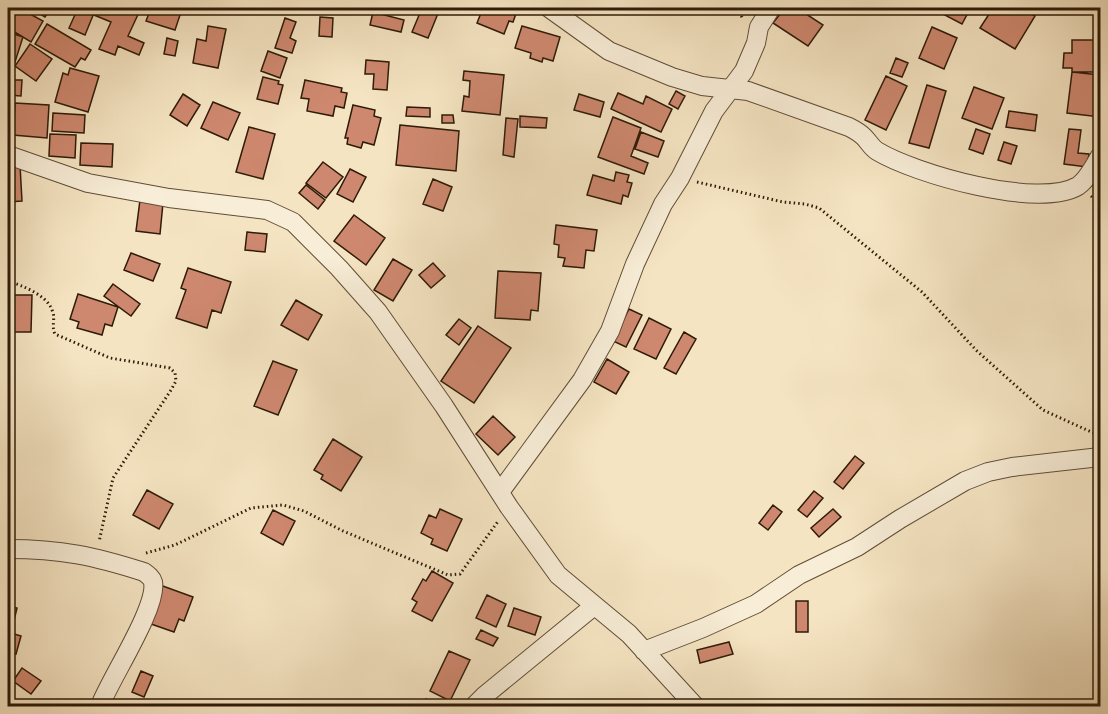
<svg xmlns="http://www.w3.org/2000/svg" width="1108" height="714" viewBox="0 0 1108 714" font-family="'IM FELL French Canon',serif">
<style>
.building{fill:#ce886f;stroke:#2e1b08;stroke-width:1.5}
.lines{fill:none;stroke-linecap:round;stroke-linejoin:round}
.minor-casing{stroke:#604d36;stroke-width:20}
.path{stroke:#2e1b08;stroke-width:3;stroke-dasharray:1.5 3;stroke-linecap:butt}
.minor{stroke:#f8edd7;stroke-width:18}
</style>
<rect width="100%" height="100%" fill="#f5e4c2"/>
<filter id="stains"><feTurbulence type="fractalNoise" baseFrequency=".00333" numOctaves="4"/><feColorMatrix values="0 0 0 0 .2 0 0 0 0 .09 0 0 0 0 .02 0 0 0 .5 -.17"/></filter>
<radialGradient id="worn" r=".72"><stop offset=".6" stop-color="#630" stop-opacity="0"/><stop offset="1" stop-color="#630" stop-opacity=".3"/></radialGradient>
<path class="building" d="M19,8l24,13 -12,21 -23,-14z
M30,8h21l-6,9z
M78,8h18l-11,27 -16,-7z
M97,8h44l-13,28 16,7 -5,12 -21,-9 -3,9 -16,-6 12,-27 -17,-7z
M151,8l31,1 -7,21 -29,-9z
M422,8h9l8,3 -11,27 -16,-6z
M483,8l9,3 1,-3h25l-5,14 -4,-1 -5,13 -27,-11z
M777,8h20l26,17 -15,21 -35,-23 8,-10 -5,-3z
M941,8h25l4,1 -8,15 -23,-12z
M993,8h28l14,8 -20,33 -35,-21z
M373,12l31,8 -3,12 -31,-7z
M320,17l13,1 -1,19 -13,-1z
M285,18l11,4 -6,16 6,3 -4,12 -17,-5z
M47,24l44,26 -6,10 -4,-2 -6,9 -40,-23z
M208,26l18,3 -8,39 -25,-5 4,-24 9,2z
M522,26l38,11 -7,24 -10,-3 -1,4 -12,-4 1,-5 -16,-5z
M932,27l25,11 -13,31 -25,-11z
M8,32l15,5 -9,28 -6,-2z
M167,38l11,3 -3,15 -11,-2z
M1072,40h25l-1,32h-24v-4h-9l1,-15h8z
M30,44l22,15 -16,22 -21,-15z
M268,51l19,7 -7,20 -19,-7z
M896,58l12,5 -6,14 -12,-4z
M366,60l23,2 -2,28 -14,-1 1,-15h-9z
M8,67h5v13h9l-1,16 -13,-1z
M70,68l29,8 -11,36 -33,-10 8,-29 5,2z
M464,71l40,4 -4,40 -38,-4 2,-15 5,1 1,-16 -7,-1z
M1072,72l28,3v42l-33,-4z
M886,76l21,10 -21,44 -21,-10z
M263,77l16,4 -1,3 5,1 -5,19 -21,-5z
M305,80l37,8 -1,4 6,1 -3,15 -9,-2 -2,10 -26,-5 2,-12 -8,-1z
M927,85l19,6 -17,57 -20,-5z
M974,87l30,11 -12,31 -30,-11z
M676,91l9,5 -7,13 -9,-5z
M618,93l25,11 3,-8 26,13 -11,23 -50,-23z
M183,94l17,11 -13,21 -17,-11z
M579,94l25,8 -4,15 -26,-7z
M8,98l3,1 -1,32h-2z
M213,102l27,11 -12,27 -27,-12z
M15,103l34,2 -2,33 -34,-3z
M353,105l22,5 -1,6 7,2 -7,27 -11,-3 -2,6 -14,-4 1,-6h-3z
M407,107l23,1v9l-24,-1z
M1009,111l28,4 -2,16 -29,-4z
M53,113l32,2 -1,18 -32,-2z
M442,115h11l1,8h-12z
M520,116l27,2 -1,10 -26,-1z
M613,117l28,11 -10,28 17,7 -4,11 -46,-17z
M506,118l12,1 -4,38 -11,-2z
M400,125l59,6 -3,40 -60,-6z
M249,127l26,7 -12,45 -27,-7z
M976,129l14,5 -7,20 -14,-5z
M1069,129l12,1 -3,23 11,1 -2,13 -23,-3z
M641,132l23,9 -6,16 -23,-8z
M50,134l26,1 -1,23 -26,-2z
M1004,142l13,4 -6,18 -13,-4z
M81,143l32,1 -1,23 -32,-2z
M323,162l20,15 -17,21 -20,-15z
M20,165l2,36 -14,1v-36z
M350,169l16,8 -13,25 -16,-8z
M616,172l13,3 -2,7 5,1 -4,14 -5,-2 -2,9 -34,-9 6,-20 21,6z
M433,179l19,8 -9,24 -20,-7z
M306,185l19,15 -7,9 -19,-16z
M140,200l23,3 -3,31 -24,-3z
M354,215l31,23 -19,27 -32,-24z
M556,225l41,5 -3,21 -8,-1 -2,18 -21,-2 2,-8 -7,-1 1,-12 -5,-1z
M247,232l20,2 -2,18 -20,-2z
M131,253l29,11 -7,17 -29,-11z
M393,259l19,11 -19,31 -19,-11z
M433,263l12,13 -14,12 -12,-13z
M188,268l43,14 -10,31 -9,-3 -5,18 -31,-10 10,-28 -5,-2z
M498,271l43,2 -3,38 -7,-1 -1,10 -35,-2z
M113,284l27,20 -9,12 -27,-20z
M78,294l40,13 -6,19 -7,-2 -3,11 -25,-7 2,-6 -9,-3z
M8,295h24l-1,37h-23z
M296,300l26,15 -14,25 -27,-15z
M629,309l13,6 -16,32 -13,-6z
M649,318l22,11 -15,30 -22,-10z
M459,319l12,9 -12,17 -13,-10z
M478,326l33,22 -37,55 -33,-22z
M684,332l12,7 -20,35 -12,-6z
M607,359l22,13 -13,22 -22,-12z
M273,361l24,9 -19,45 -24,-9z
M493,416l22,21 -17,18 -22,-21z
M333,439l29,18 -21,34 -20,-12 2,-4 -9,-5z
M855,456l9,7 -21,26 -9,-7z
M147,490l26,14 -14,25 -26,-14z
M814,491l9,7 -16,19 -9,-7z
M773,505l9,7 -14,18 -9,-7z
M440,509l22,10 -15,32 -16,-7 2,-5 -12,-6 8,-18 7,3z
M833,509l8,8 -22,20 -8,-9z
M273,510l22,11 -12,24 -22,-12z
M432,571l21,12 -21,38 -20,-10 5,-9 -5,-3 11,-20 3,2z
M160,585l33,12 -9,24 -5,-2 -5,13 -23,-8z
M487,595l19,9 -10,23 -20,-9z
M796,601h12v31h-12z
M8,606l9,2 -6,25 10,3 -5,18 -8,-2z
M514,608l27,9 -6,18 -27,-9z
M481,630l17,8 -5,8 -17,-7z
M729,642l4,12 -33,9 -3,-13z
M449,651l21,9 -20,41 -20,-10z
M22,668l19,13 -10,13 -18,-13z
M141,671l12,5 -9,21 -12,-5z
M426,699l11,7h-16z"/>
<g class="lines">
<defs>
<path id="minor" d="M549,8l60,43 63,26 30,9 46,5 101,36c6,3 11,6 15,10 5,5 7,10 13,14 38,23 161,58 201,35 9,-6 17,-21 22,-30
M8,155l80,28 81,15 98,12 26,12 46,46 39,44 66,94 65,101 49,68 71,59 66,72
M500,492l82,-112 28,-49 25,-67 28,-60 17,-26 34,-67 30,-40 12,-28 3,-16 12,-19
M8,549c53,0 86,7 136,23 4,3 8,6 9,10 5,25 -43,97 -53,124
M644,651l59,-23 53,-24 43,-29 58,-28 43,-28 65,-38 23,-9 24,-5 88,-10
M474,706l10,-10 110,-90"/>
</defs>
<use href="#minor" class="minor-casing"/>
<path class="path" d="M737,8l6,11
M697,182l86,20 22,2 14,4 103,84 54,58 67,60 57,26
M1091,196l9,8
M8,281c13,4 39,14 44,29 4,8 -1,16 3,24l55,24 60,10 5,5 1,8 -5,9 -58,88 -14,64
M146,553l29,-8 76,-37 32,-3 21,6 39,20 105,44 12,-1 39,-54"/>
<use href="#minor" class="minor"/>
</g>
<rect width="1108" height="714" fill="none" stroke="#f5e4c2" stroke-width="30"/>
<rect x="9" y="9" width="1090" height="696" fill="none" stroke="#2e1b08" stroke-width="3"/>
<rect x="15" y="15" width="1078" height="684" fill="none" stroke="#2e1b08" stroke-width="1.5"/>
<rect width="100%" height="100%" filter="url(#stains)"/>
<rect width="100%" height="100%" fill="url(#worn)"/>
</svg>
